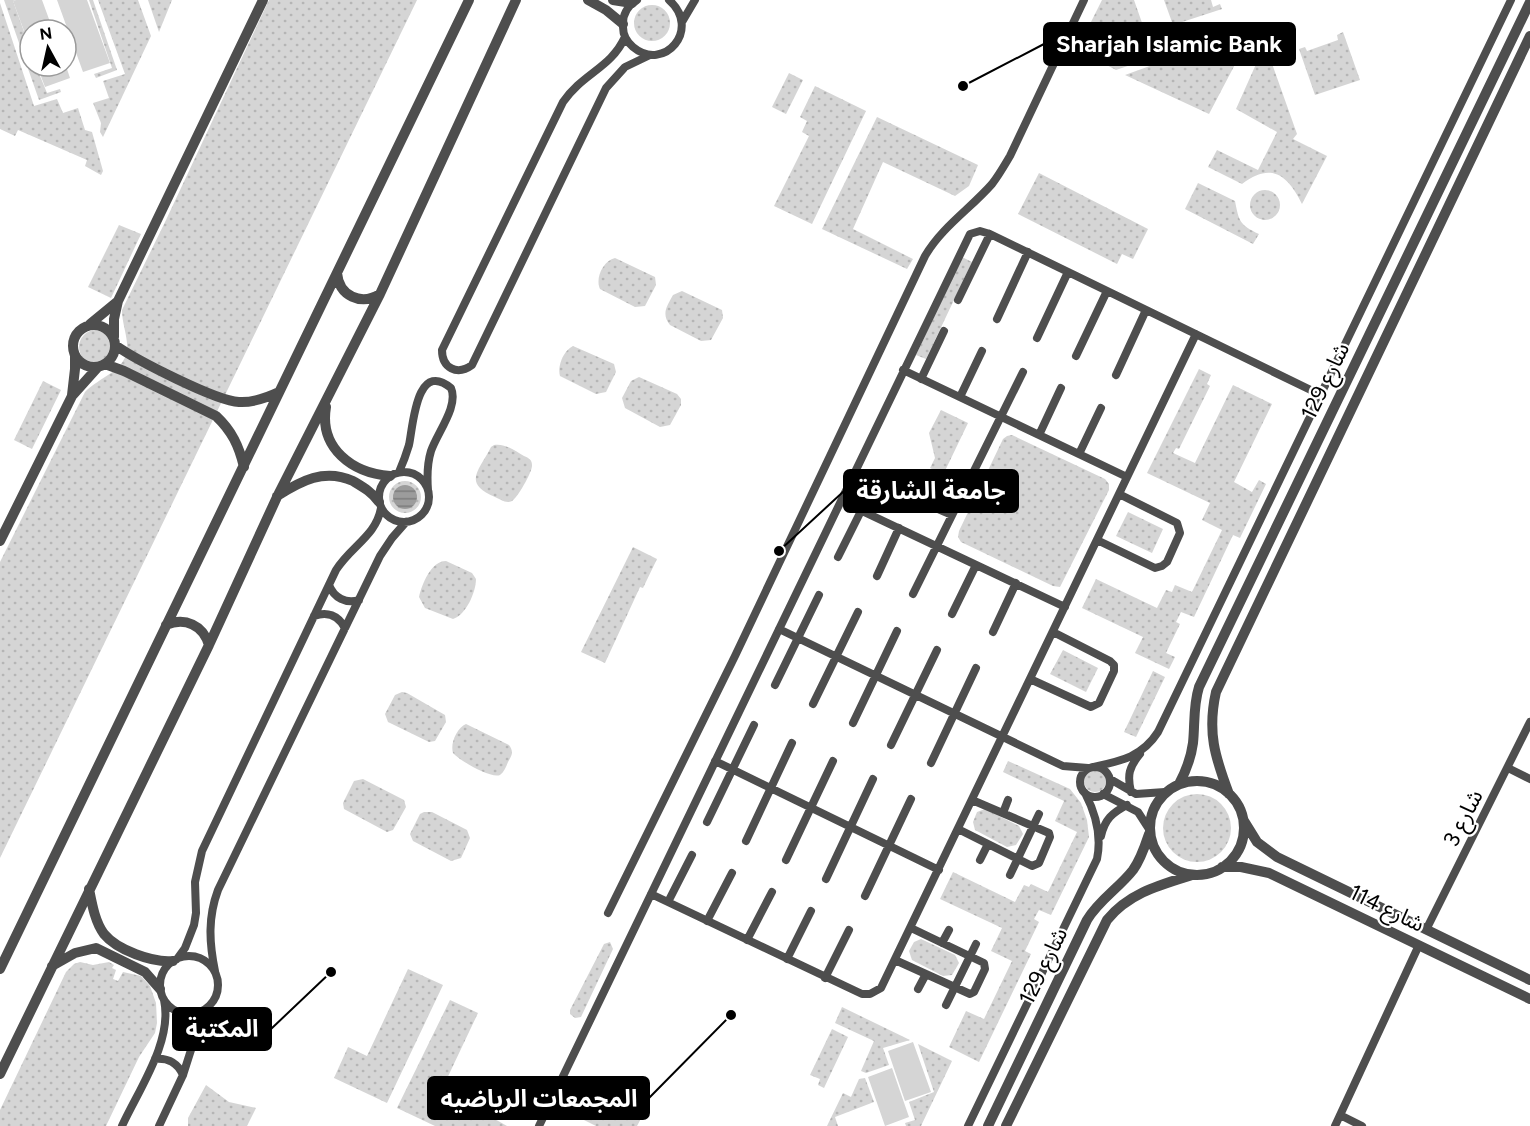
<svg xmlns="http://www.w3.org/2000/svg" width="1530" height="1126" viewBox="0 0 1530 1126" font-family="Figtree,'Noto Sans Arabic',sans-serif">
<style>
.grass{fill:url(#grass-dots)}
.pitch{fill:#d5d5d5}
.water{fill:url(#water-rules)}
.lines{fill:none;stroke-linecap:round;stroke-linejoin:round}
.minor{stroke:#4e4e4e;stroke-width:8}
.tertiary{stroke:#4e4e4e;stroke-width:10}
.labels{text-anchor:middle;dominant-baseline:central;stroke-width:4.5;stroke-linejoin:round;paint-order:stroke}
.street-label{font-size:22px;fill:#000;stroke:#fff}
.leader{fill:none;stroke:#000;stroke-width:2}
.callout-dot{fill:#000;stroke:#fff;stroke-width:2}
.callout{fill:#000;stroke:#000;stroke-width:2}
.callout-label{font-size:24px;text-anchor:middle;font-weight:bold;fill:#fff}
</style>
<defs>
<pattern id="grass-dots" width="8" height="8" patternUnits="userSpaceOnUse" patternTransform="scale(1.5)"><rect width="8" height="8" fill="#d5d5d5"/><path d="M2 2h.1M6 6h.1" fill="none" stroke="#b5b5b5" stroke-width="1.8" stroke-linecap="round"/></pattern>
<pattern id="water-rules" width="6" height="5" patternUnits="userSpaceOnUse" patternTransform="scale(1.5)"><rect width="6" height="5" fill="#9c9c9c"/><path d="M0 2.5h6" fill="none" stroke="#7d7d7d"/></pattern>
</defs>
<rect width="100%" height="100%" fill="#fff"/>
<path class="grass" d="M4,0h12l-3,1 17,47v18h6l11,27 13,-4 1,3 -22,8z
M89,0h4l24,70 -21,8 -2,-4 18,-6z
M98,0h40l13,36 -48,101 -3,-5 1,-9 -8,-20 16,-5 -6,-17 22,-7z
M148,0h24l-13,32z
M269,0h148l-417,858v-296l85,-170c15,-16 45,-22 42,-49 -1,-12 -5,-21 -5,-33l44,-90z
M1102,0h32l20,57 -38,13 -36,-19 4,-9 -2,-2z
M1164,0h47l2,7 7,-3 2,5 -49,16z
M0,3l34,103 23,-7 6,14 15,-5 7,22 7,2 11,39 -2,4 -16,-9 2,-6 -69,-30 -3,6 -15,-7z
M634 23a18 18 0 1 1 36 0a18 18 0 1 1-36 0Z
M1246,31l5,3 -42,80 -84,-39z
M1343,32l17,48 -45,15 -16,-46 6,-2 2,4 31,-11 -1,-5z
M1265,44l32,90 -4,5 34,17 -25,48c-14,-28 -30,-43 -60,-20l-34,-17 9,-17 41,20 19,-38 -41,-23z
M789,73l14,7 -17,34 -14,-7z
M815,86l51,25 -54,113 -38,-18 35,-70 -7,-4 5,-11 -7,-4z
M877,117l101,48 -9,21 -14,10 -72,-34 -30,67 60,30 -6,10 -85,-40z
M1039,173l109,56 -15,30 -11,-5 -5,10 -99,-50z
M1198,183l37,18c4,21 5,24 24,33l-6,10 -68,-35z
M1250 205a15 15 0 1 1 30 0a15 15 0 1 1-30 0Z
M119,225l22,9 -30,64 -23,-11z
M962,257l10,5 -46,97 -10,-4z
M615,258l40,19 1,8 -11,21 -10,1 -35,-18c-5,-11 3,-28 15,-31z
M682,291l40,19 1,8 -12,22 -10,1 -31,-16c-9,-11 -3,-19 3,-30z
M79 347a17 17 0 1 1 34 0a17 17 0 1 1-34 0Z
M573,346l41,18 2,8 -10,20 -10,2 -36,-18c-3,-10 4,-26 13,-30z
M1199,369l12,6 -4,9 3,2 -31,63 -3,-1 -3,5 22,10 38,-78 39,19 -38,78 18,10 7,-12 7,4 -26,54 -7,-3 -39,82 -13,-5 -5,10 4,2 -14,29 9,4 -6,12 -34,-16 8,-16 -61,-29 14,-29 61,29 9,-18 6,2 3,-7 17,7 30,-62 -20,-10 8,-17 -63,-30z
M639,377l38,17 4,5v6l-11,20 -10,2 -35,-19 -3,-10 9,-17z
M43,381l18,9 -29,59 -18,-9z
M941,410l27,13 -25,52 -13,-7 5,-10 -6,-25z
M1012,435l93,44 4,5v6l-49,97 -7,-1 -92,-44 -3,-5 1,-6 44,-92 4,-3z
M494,445c11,-2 21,6 30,11 5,2 8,4 8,9 1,6 -15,34 -20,36 -6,3 -12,-2 -17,-4 -33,-14 -16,-26 -4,-50z
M389 497a16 16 0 1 1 32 0a16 16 0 1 1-32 0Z
M1128,512l35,17 -11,24 -36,-17z
M633,547l24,12 -14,29 -3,-1 -35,76 -24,-11z
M446,561l26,12 4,6c0,13 -10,36 -23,40l-28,-11 -6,-11c3,-13 12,-36 27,-36z
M1063,650l35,18 -12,24 -36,-18z
M1153,671l12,6 -29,60 -12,-5z
M402,692l5,1 38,22 1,7 -11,19 -6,1 -41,-20 -3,-8 10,-19z
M466,724l43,21c5,7 3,10 -1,17 -2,5 -4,10 -8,13 -9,4 -41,-15 -47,-22 -3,-10 4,-25 13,-29z
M1008,761l62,28 11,14 6,17 2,17 -38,78 -12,-5 -5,9 5,3 -14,29 6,3 -52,108 -30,-15 17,-36 18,8 28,-58 -21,-10 11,-23 -62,-29 13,-27 62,30 9,-17 5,2 2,-3 17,8 29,-60 -22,-11 9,-20 -61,-29z
M1084 781a11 11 0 1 1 22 0a11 11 0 1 1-22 0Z
M363,779l41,21 2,7 -13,23 -6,2 -43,-23 -1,-6 11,-22z
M1163 828a34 34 0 1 1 68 0a34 34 0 1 1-68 0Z
M985,809l34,17 4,8 -7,11 -9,2 -32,-17 -2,-8 4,-10z
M424,812h8l35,18 3,8 -9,20 -10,3 -38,-20 -3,-7 10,-20z
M921,939l34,16 4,8 -7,12 -9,1 -31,-16 -3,-9 5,-9z
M610,942l3,7 -32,68 -6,1 -5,-4v-4l34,-66z
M80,962l13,3 16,-3 5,3 -2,3 4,2 -3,9 5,2 5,-9 18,4 9,10 6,17 1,20 -2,10 -16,24 -33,69h-106v-16l66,-138 8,-8z
M408,969l35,16 -56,118 -53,-25 14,-31 19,9z
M450,1000l28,13 -35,74 53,25 -3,6 14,8h-72l-38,-18z
M842,1007l68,33 -27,8 6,17 -23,8 -5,-2 13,-30 -39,-18z
M832,1029l16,8 -24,51 -6,-3 2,-6 -10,-4z
M918,1044l34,17 -31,65h-15l-1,-3 10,-3 -6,-18 25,-10z
M865,1078l9,24 -39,15 3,9h-11l16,-33 8,4 8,-18z
M586,1081l59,30 -8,15h-41l-26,-13z
M206,1085l23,17 27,6 -9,18h-59v-8z"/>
<path class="pitch" d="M16,0h26l11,30h-23v17l-17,-46z
M57,0h30l23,63 -27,9z
M37,66h29l4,12 -25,9z
M913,1042l18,50 -26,9 -17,-50z
M892,1068l17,49 -24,9 -17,-49z"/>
<path class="water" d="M393 497a12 12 0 1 1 24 0a12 12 0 1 1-24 0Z"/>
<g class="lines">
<path class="minor" d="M637,0c-10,6 -15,16 -14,27 0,8 4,15 10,20 31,26 69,-18 36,-47
M682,22l13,-22
M625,37c-14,31 -42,36 -62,65l-121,248c0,18 15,26 30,15l134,-277 19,-21 25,-12
M958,300l32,-66
M997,319l31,-67
M1037,338l31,-66
M1076,356l31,-65
M903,370l224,107
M1116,375l30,-65
M921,379l23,-48
M960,397l22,-46
M1039,435l22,-47
M1079,454l22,-46
M379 497a25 25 0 1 1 50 0a25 25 0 1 1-50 0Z
M399,472c4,-9 7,-17 10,-27 4,-18 7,-86 42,-57 8,18 -14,45 -20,63 -4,13 -4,26 -3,39
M896,491l56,24
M841,501l224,106
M1097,540l58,28 7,-2 5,-4 13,-29 -3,-10 -58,-29
M838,557l23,-46
M877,576l22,-48
M329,585c5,13 17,19 30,15
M913,594l110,-222
M952,614l24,-49
M314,616c13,-5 24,-1 31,12
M779,629l284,137 25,2
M993,632l23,-49
M1030,679l61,28 8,-4 15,-32v-6l-4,-4 -57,-29
M775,685l44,-90
M813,704l45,-92
M853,723l44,-92
M891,745l46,-95
M715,761l224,109
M931,763l45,-95
M1080 782a15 15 0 1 1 30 0a15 15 0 1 1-30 0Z
M1093,767c28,-6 49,-10 65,-35l353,-732
M1508,768l22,11
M1110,779l26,15 29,-2
M1131,792c-4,-17 -2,-25 9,-38
M1103,794l35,18 11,17
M1003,813l5,-13
M707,822l47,-97
M958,829l74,37 7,-3 11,-26 -1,-4 -77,-33
M1101,836c4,-17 11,-23 26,-31
M746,841l46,-98
M786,860l47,-99
M980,860l8,-16
M1010,875l29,-61
M826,879l47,-100
M651,894l211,100h8l11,-6 315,-654
M865,896l46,-97
M668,902l24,-47
M608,913l127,-257 190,-400c17,-29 45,-47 67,-72 7,-9 12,-18 18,-28l74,-156
M707,921l25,-48
M1426,930l104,-208
M747,940l25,-48
M942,943l7,-13
M160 985a29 29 0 1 1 58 0a29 29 0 1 1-58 0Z
M177,959l8,-11 9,-23 2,-12 -1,-31 7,-31 134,-281c15,-24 40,-34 45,-62
M787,959l24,-48
M895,960l75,34 4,-2 11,-23 -1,-6 -73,-35
M215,971c-6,-29 -7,-54 3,-81l162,-334 12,-18 14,-16
M825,978l24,-48
M918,989l8,-15
M946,1005l30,-61
M155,1059c13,-1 22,3 28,16
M1340,1115l22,11
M122,1126c17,-37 51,-85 42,-126
M159,1126l24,-51 15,-47 10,-20
M539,1126l431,-892 10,-3 10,3 331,161
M968,1126l129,-267c5,-24 -1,-45 -12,-66
M1335,1126l84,-181"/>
<path class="tertiary" d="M588,0l18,10 17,14
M613,0l19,3
M337,273c2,23 24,33 43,21
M90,324l28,-23
M73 346a21 21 0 1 1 42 0a21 21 0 1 1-42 0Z
M114,337v-18l4,-18 145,-301
M115,345c21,15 101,56 124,57 14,1 27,-4 40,-10
M105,364l19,7 92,45c16,15 23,30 28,51
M72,395l3,-26v-13
M326,407c-7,41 26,66 64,69
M277,496c24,-15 47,-28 76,-15 10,6 19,11 26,21
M0,541l72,-145 26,-29
M166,625c19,-8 37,0 43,20
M1150 828a47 47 0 1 1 94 0a47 47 0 1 1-94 0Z
M1179,784c7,-13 12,-26 14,-41 2,-19 0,-37 6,-56l331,-685
M1229,794c-14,-37 -22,-62 -13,-102l314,-656
M1244,821l13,21 20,15 253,123
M1222,867h19l28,6 261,126
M89,889c3,15 6,33 15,45 13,16 49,29 69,27
M52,966l23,-13 21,-5 49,24 15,17
M0,969l469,-969
M0,1074l209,-429 68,-148 103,-203 136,-294
M988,1126l99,-206c12,-20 32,-32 46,-50 8,-11 12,-24 16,-36
M1006,1126l101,-206c22,-27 53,-35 85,-45"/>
</g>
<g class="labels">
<g class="street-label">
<text transform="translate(1325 381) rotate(-64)">شارع 129</text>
<text transform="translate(1463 818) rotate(-63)">شارع 3</text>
<text transform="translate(1387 908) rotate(26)">شارع 114</text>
<text transform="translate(1043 966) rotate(-64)">شارع 129</text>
</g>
</g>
<path class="leader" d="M963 86L1044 44M779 551L844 491M331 972L271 1029M731 1015L649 1098"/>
<g class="callout-dot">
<circle cx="963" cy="86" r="6"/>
<circle cx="779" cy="551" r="6"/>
<circle cx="331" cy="972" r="6"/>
<circle cx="731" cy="1015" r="6"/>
</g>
<g class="callout">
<rect x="1044" y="23" width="251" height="42" rx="6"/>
<rect x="844" y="470" width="174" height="42" rx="6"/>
<rect x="173" y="1008" width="98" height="42" rx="6"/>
<rect x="428" y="1077" width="221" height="42" rx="6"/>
</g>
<g class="callout-label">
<text x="1169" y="52">Sharjah Islamic Bank</text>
<text x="931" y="499">جامعة الشارقة</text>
<text x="222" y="1037">المكتبة</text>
<text x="539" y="1107">المجمعات الرياضيه</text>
</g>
<g transform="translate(48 48) rotate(352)"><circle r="28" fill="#ffffff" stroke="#999999" stroke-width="1.5"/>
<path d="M0-4.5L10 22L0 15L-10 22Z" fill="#000000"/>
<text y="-9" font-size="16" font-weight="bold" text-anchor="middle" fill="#000000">N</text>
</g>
</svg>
